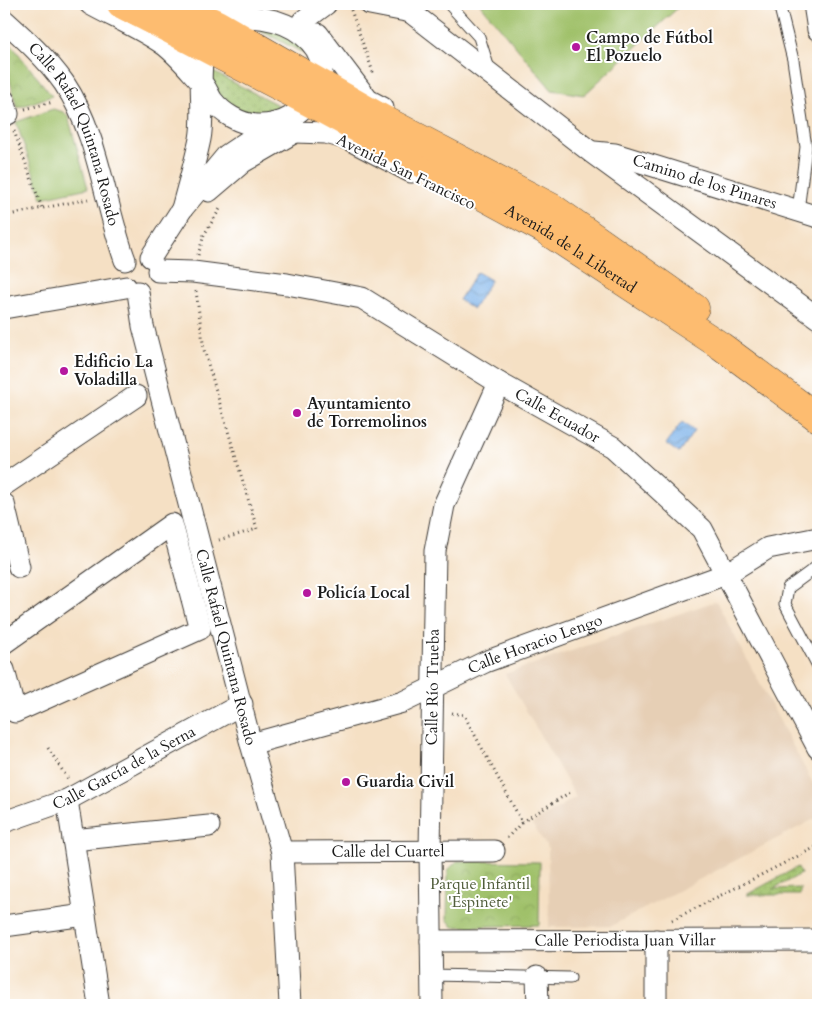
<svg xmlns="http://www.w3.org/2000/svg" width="822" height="1009" viewBox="0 0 822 1009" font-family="Cardo,serif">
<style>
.built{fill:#e6cfb5}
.park{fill:url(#park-crowns);stroke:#5e6e43}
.garden{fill:url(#garden-dots);stroke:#5e6e43}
.pitch{fill:#a0c16a;stroke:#5e6e43}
.water{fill:url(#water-waves);stroke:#4b6682}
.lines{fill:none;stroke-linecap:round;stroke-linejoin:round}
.lane-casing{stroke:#3d3935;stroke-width:13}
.street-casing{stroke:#3d3935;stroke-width:23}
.primary-casing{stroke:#3d3935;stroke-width:29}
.path{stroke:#3d3935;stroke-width:3;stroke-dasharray:1 4;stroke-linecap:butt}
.lane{stroke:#fff;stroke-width:11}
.street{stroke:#fff;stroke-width:21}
.primary{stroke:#fdbc70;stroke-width:28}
.poi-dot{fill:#b5179e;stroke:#fff;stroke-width:2}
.labels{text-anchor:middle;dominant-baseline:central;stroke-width:4;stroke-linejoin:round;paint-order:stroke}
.poi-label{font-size:16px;font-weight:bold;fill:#1c1c1c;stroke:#fff;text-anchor:start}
.street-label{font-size:16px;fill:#1c1c1c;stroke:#fff}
.park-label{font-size:16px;fill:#515e3b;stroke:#fff}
</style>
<defs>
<pattern id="park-crowns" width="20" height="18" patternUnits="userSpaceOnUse" patternTransform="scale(1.25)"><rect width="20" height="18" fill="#a0c16a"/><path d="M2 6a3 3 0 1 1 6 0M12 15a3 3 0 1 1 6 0" fill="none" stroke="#89a55b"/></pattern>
<pattern id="garden-dots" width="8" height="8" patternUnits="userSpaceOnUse" patternTransform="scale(1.25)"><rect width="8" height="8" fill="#a0c16a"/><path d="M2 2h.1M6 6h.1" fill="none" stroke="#89a55b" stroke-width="1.8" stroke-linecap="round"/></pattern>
<pattern id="water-waves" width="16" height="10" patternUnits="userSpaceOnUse" patternTransform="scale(1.25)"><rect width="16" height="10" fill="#7ab1e9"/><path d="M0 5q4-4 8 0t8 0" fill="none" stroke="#638fbc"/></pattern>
</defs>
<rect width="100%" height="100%" fill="#fff"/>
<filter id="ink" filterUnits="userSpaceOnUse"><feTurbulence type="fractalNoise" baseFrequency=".02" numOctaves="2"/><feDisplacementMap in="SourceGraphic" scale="10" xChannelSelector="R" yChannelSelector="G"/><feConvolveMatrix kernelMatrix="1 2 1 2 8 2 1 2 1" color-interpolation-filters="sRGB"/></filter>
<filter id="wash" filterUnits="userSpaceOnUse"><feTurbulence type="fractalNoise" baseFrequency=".0096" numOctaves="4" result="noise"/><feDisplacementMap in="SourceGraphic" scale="20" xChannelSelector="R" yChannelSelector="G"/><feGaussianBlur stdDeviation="1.12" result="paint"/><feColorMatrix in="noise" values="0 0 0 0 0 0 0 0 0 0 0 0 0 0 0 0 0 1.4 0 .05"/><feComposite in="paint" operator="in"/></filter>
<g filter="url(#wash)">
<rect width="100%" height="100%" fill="#f5e0c4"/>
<path class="built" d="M716,601l102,192v24l-207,109 -62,1 -1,-79 -16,-24 44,-27 -71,-123z"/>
<path class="park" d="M4,37l6,6 42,53 -35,12 -13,-51z
M457,861l83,1 -1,63 -86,2 -6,-8 1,-49z"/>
<path class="garden" d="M277,15l32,41 -64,-33z
M213,72l71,36 1,1c-6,3 -12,7 -18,7 -6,1 -14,1 -20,-1 -14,-5 -41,-25 -34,-43z
M798,867l3,7 -28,15 27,-1v7h-54z"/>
<path class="pitch" d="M480,4h202l-98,91 -32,-5z
M53,109l11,3 4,4 20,72 -46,10 -26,-76z"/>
<path class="water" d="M477,272l14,8 -18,29 -14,-9z
M682,422l12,9 -15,22 -13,-9z"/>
</g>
<g filter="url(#ink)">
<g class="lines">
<defs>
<path id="lane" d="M449,4l30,33 10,32
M779,4l14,56 13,87 -8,64
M818,566l-30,22 -3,16 33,62
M431,975l139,3"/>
<g id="street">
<path d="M90,4c23,13 50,24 73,40 13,9 26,25 37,37 6,5 8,13 12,19 11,14 28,24 45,25 18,1 35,-6 48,-19 53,-56 -30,-106 -87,-83 -28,28 -11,81 -18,116 -5,24 -12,47 -18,70"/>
<path d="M207,4l35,4"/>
<path d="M370,4l41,8"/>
<path d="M400,4l191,148 227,166"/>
<path d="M814,4l4,26"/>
<path id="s1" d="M4,20c21,19 43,39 60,63 35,52 40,120 61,177"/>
<path d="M303,21l23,-17"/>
<path d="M318,34l50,66 15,8"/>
<path d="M4,100l4,14 -4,1"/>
<path d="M275,123l20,9 31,1 22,6 63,33"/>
<path id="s2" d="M594,152l21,2 203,63"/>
<path d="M209,191l34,-29 52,-30"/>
<path d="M151,257l31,-48 45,-54 48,-32"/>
<path id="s3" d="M158,271l35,1 94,12 75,14 137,85 114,64 89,82 116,219"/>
<path id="s4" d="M138,292l5,34 108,418 31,108 8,153"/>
<path d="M4,308l122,-21"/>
<path d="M4,485l132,-89"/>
<path d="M4,504l15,63"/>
<path d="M4,643l168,-119 28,105 -185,83 -11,-42"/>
<path id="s5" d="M251,744l152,-42 82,-40 241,-88 42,-26 50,-10"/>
<path d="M67,800l32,205"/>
<path id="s6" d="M4,822l63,-22 175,-96"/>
<path d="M73,840l136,-14"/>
<path id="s7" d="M282,852l212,-1"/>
<path d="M4,926l81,-11"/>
<path id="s8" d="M431,941l387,-1"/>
<path d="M537,977l1,28"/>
<path id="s9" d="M432,1005l-2,-154 5,-300 9,-46 55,-122"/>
<path d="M656,1005v-65"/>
</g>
<g id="primary">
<path id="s10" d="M121,4l188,98 234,127 178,117 97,72"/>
<path d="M174,4l43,20 164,94 172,90 142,100"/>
</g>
</defs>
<use href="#lane" class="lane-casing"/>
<use href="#street" class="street-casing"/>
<use href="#primary" class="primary-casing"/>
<path class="path" d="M351,10l23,65
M25,109l28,-7
M14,131l28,77
M4,216l84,-17
M198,255l6,-20 17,-28
M196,291l8,59 53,179 -38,11
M452,713l12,2 58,107 -15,16
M48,748l20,31
M522,822l50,-31
M672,920l146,-74"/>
<use href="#lane" class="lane"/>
<use href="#street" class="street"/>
<use href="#primary" class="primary"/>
</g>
</g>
<g class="poi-dot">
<circle cx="576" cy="47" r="5"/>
<circle cx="64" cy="371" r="5"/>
<circle cx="297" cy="413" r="5"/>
<circle cx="307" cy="593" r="5"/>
<circle cx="346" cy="782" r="5"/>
</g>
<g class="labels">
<g class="poi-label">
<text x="586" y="38">Campo de Fútbol<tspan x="586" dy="18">El Pozuelo</tspan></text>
<text x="74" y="362">Edificio La<tspan x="74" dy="18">Voladilla</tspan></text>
<text x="307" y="404">Ayuntamiento<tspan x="307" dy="18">de Torremolinos</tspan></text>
<text x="317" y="593">Policía Local</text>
<text x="356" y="782">Guardia Civil</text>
</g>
<g class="street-label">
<text stroke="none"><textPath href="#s1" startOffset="138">Calle Rafael Quintana Rosado</textPath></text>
<text transform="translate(406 172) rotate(26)">Avenida San Francisco</text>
<text stroke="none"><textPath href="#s2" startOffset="115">Camino de los Pinares</textPath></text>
<text stroke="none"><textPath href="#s10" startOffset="512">Avenida de la Libertad</textPath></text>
<text stroke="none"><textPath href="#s3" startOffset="434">Calle Ecuador</textPath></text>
<text stroke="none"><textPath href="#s5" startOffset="302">Calle Horacio Lengo</textPath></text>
<text stroke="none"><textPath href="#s4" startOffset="366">Calle Rafael Quintana Rosado</textPath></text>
<text stroke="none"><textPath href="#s9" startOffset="318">Calle Río Trueba</textPath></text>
<text stroke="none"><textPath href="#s6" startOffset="132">Calle García de la Serna</textPath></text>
<text stroke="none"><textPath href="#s7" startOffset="106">Calle del Cuartel</textPath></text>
<text stroke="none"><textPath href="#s8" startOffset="194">Calle Periodista Juan Villar</textPath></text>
</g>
<g class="park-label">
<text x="480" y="884">Parque Infantil<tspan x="480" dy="18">'Espinete'</tspan></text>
</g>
</g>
<rect width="822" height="1009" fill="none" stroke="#fff" stroke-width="20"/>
</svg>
